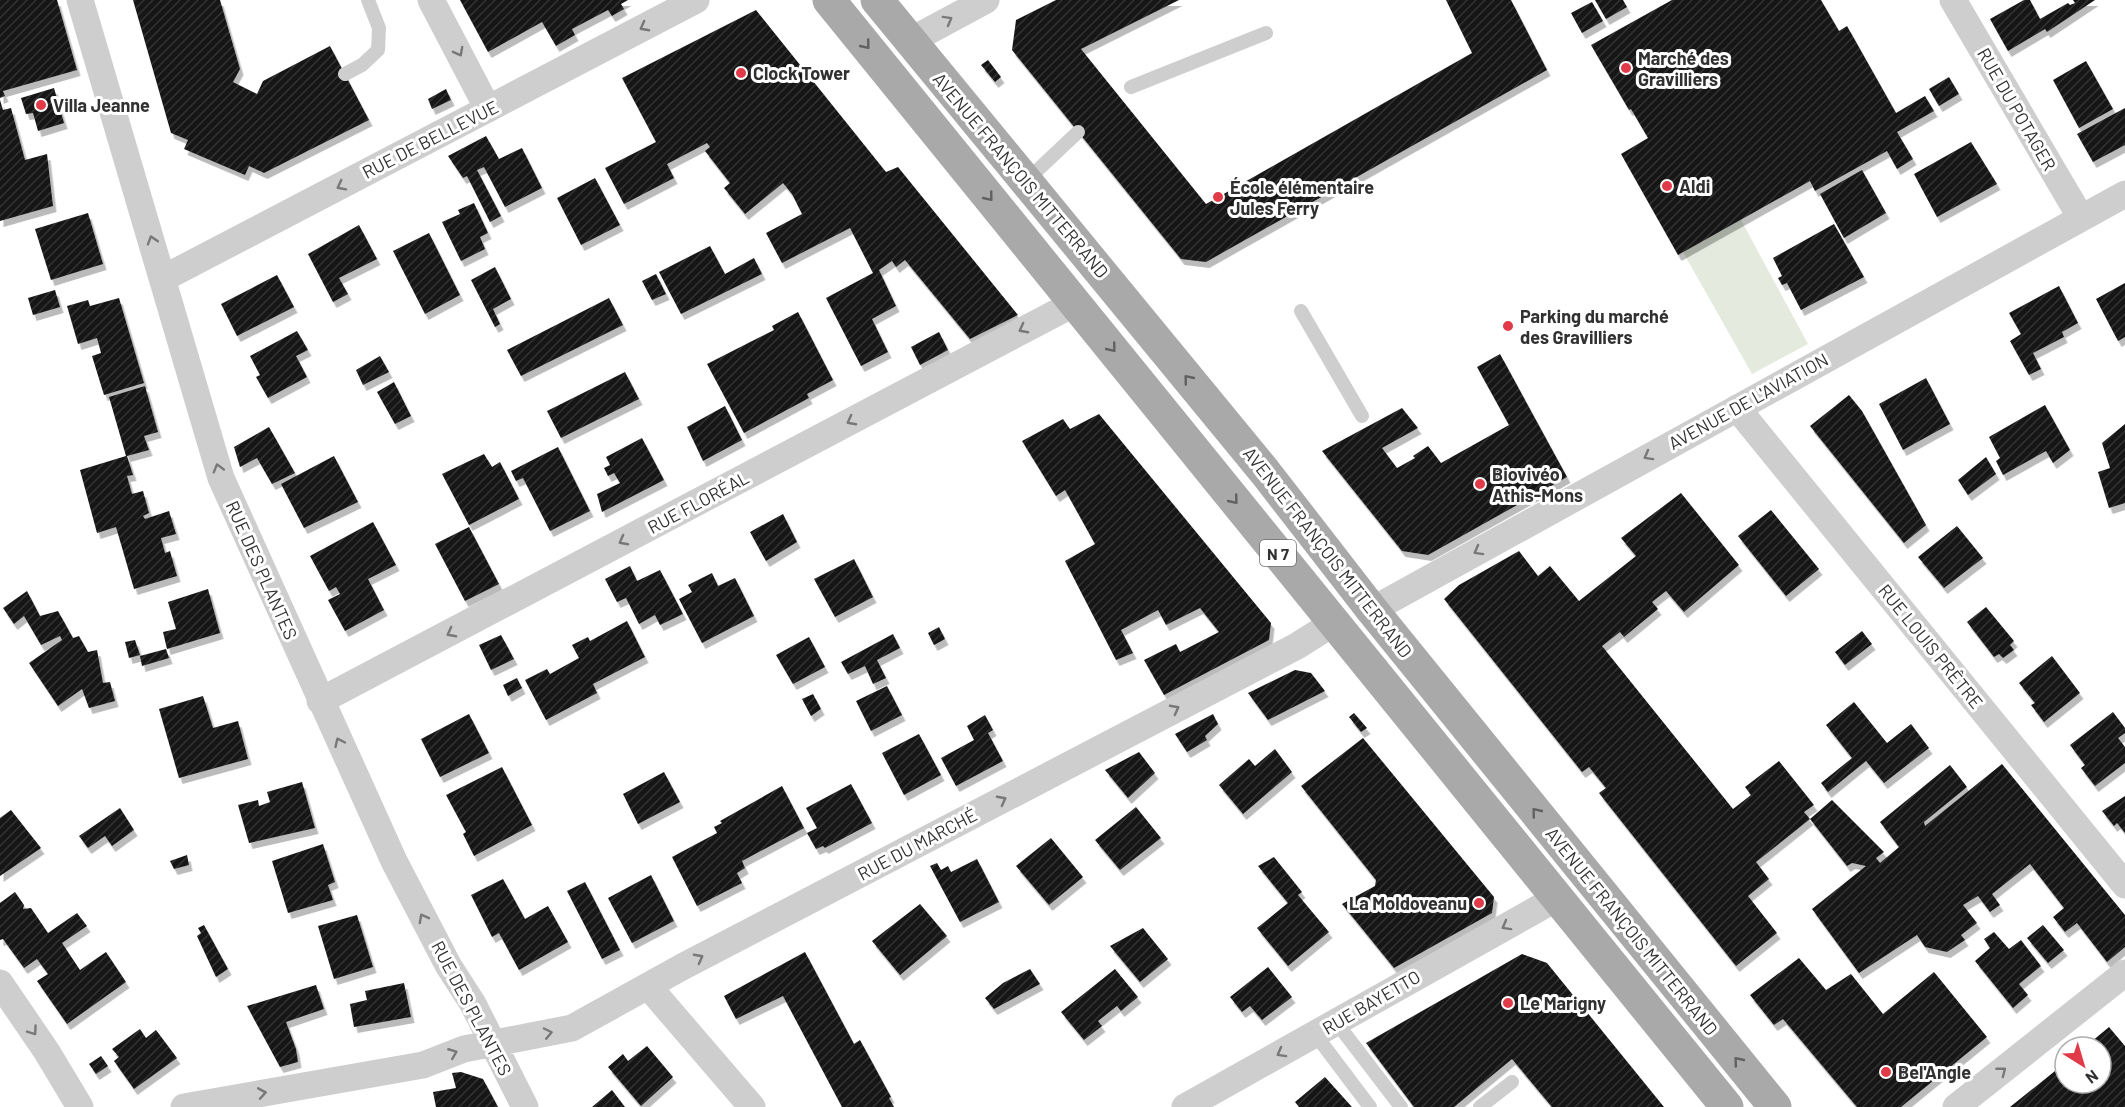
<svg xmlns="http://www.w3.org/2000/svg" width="2125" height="1107" viewBox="0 0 2125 1107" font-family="Barlow,sans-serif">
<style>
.green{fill:#e4eadd}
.building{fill:url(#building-hatch);filter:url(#shadow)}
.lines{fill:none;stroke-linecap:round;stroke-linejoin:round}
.lane{stroke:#cecece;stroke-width:14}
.street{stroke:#cecece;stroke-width:27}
.primary{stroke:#a9a9a9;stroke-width:33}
.oneway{stroke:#787878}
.oneway2{stroke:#616161}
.poi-dot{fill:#e13a48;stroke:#fff;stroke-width:2}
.labels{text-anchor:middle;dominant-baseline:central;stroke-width:6;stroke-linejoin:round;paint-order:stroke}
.shield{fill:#fff;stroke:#6f6f6f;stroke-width:1.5}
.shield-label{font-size:16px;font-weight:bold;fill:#313131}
.poi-label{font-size:18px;font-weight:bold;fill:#313131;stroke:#fff;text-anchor:start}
.street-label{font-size:18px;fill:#313131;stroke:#fff}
</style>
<defs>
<pattern id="building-hatch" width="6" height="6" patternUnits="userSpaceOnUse" patternTransform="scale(1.5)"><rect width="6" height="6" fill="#181818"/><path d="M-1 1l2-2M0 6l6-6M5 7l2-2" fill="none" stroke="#313131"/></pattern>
<filter id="shadow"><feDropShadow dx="3.5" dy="6" stdDeviation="0" flood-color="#0004"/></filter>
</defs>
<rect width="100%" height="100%" fill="#fff"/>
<path class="green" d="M1741,220l67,124 -56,30 -69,-122z"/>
<path class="building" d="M0,0h57l20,70 -74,21 2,5 -5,2z
M133,0h87l20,69 -7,13 24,12 6,-13 67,-35 39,74 -105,53 -15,-7 -4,9 -61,-26 4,-9 -17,-7z
M460,0h168l-7,4 3,5 -12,7 -4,-6 -36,19 3,6 -19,11 -14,-24 -54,30z
M1056,0h123l-98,49 125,155 266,-151 -26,-53h65l36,70 -341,192 -25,-3 -169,-209 4,-30z
M1595,0h28l4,7 -21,12z
M1672,0h149l18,31 8,-5 49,87 29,-17 9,15 -37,21 16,27 -16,10 -10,-18 -72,40 -5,-10 -132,74 -57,-101 27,-16 -17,-29 -2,1 -38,-65z
M2024,0h6l10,19 28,-16 2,2 5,-2 -2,-3h22l-48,32 -2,-3 -37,22 -18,-32z
M1592,2l11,19 -21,12 -11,-20z
M756,10l130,162 12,-5 120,148 -48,24 -65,-79 -9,7 -4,-6 -13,9 17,36 -24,13 16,33 -27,14 -35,-68 47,-25 -23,-45 -68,35 -16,-30 36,-19 -10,-20 -9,-11 -38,31 -21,-26 6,-5 -25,-32 5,-4 -3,-4 -40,21 7,14 -50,26 -19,-36 51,-26 -34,-64z
M988,60l13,17 -6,5 -14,-17z
M2086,61l27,48 -34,19 -26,-48z
M1949,77l10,17 -20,12 -10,-17z
M54,88l10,35 -26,8 -5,-18 -7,1 -5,-16z
M446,89l5,11 -19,9 -4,-10z
M0,100l3,10 8,-2 14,52 22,-6 6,52 -53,15z
M2125,108v37l-32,17 -16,-28z
M486,136l13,23 23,-11 20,40 -37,19 -21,-40 -7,3 24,46 -11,6 -23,-46 -4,2 -15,-22z
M1971,142l26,42 -60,33 -23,-43z
M1862,170l24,43 -42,25 -24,-44z
M595,178l25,47 -39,20 -24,-47z
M474,203l14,30 -8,4 5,12 -24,12 -19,-39 18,-8 -2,-4z
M88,213l15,51 -52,16 -16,-51z
M1834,224l30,53 -63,33 -14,-27 -5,2 -4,-7 4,-2 -9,-18z
M359,225l18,34 -38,19 9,16 -15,8 -25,-48z
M429,233l31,62 -35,19 -32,-63z
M710,246l15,28 29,-16 8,16 -81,40 -22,-42z
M495,267l16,32 -18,10 7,15 -5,3 -24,-47z
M656,274l10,20 -14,6 -10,-19z
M277,275l17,32 -57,29 -16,-32z
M2125,283v54l-7,4 -22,-42z
M2059,286l19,37 -16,9 2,5 -31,16 8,16 -12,6 -19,-34 11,-7 -12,-21z
M55,290l5,17 -27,8 -5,-17z
M119,298l25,85 -40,12 -12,-39 9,-3 -4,-15 -19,6 -11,-38 21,-6 2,6z
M609,298l14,27 -102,51 -14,-26z
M798,312l35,68 -26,14 2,4 -65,35 -37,-69 67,-34 -2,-4z
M297,331l11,19 -12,6 11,21 -39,21 -12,-21 4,-2 -10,-19z
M939,332l9,18 -28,15 -9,-18z
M1500,354l67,123 -139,78 -26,-4 -80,-100 80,-43 16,20 -36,20 15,20 18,-10 -2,-2 15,-10 13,17 68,-38 -32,-58z
M380,356l9,16 -26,13 -7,-15z
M625,372l14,27 -78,39 -14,-27z
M1926,378l24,46 -47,26 -24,-46z
M394,382l17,34 -16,8 -18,-32z
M145,386l13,46 -14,4 5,14 -22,6 6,19 -6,1 5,18 11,-3 6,22 -6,3 2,3 24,-8 7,23 -15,4 4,15 5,-2 7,25 -43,13 -18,-62 -19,6 -17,-63 46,-14 -17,-59z
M1849,395l13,16 64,114 -22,18 -94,-117z
M2045,405l25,45 -17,13 -7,-12 -43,24 -7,-14 4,-3 -11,-21z
M725,406l17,34 -39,21 -16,-34z
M1099,414l172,209 -2,17 -105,55 -20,-35 32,-16 4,8 39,-20 -19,-24 -34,17 -8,-15 -37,20 12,23 -17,7 -51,-99 30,-17 -30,-54 -9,6 -34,-55 41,-22 7,10z
M2125,424v79l-16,5 -11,-36 12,-4 -8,-25z
M269,427l26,46 -23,11 -15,-26 -17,9 -6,-20z
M642,438l22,42 -62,32 -5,-18 23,-11 -6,-10 -6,3 -4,-8 6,-3 -4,-8z
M558,447l32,64 -40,20 -27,-53 -7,3 -5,-10z
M484,454l8,13 8,-5 19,37 -50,26 -27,-51z
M334,456l24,46 -54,26 -23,-44z
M1986,457l10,17 -28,21 -10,-15z
M1681,493l58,72 -55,47 -18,-21 -14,11 6,7 -34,28 -4,-5 -18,14 131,163 18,-14 -6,-8 34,-26 35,44 -10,7 6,7 -54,43 13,17 -21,17 29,37 -41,33 -137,-173 7,-5 -17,-21 -7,5 -138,-173 15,-14 60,-34 19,25 12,-10 29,35 57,-45 -15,-18z
M1771,510l48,59 -33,27 -48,-60z
M783,514l14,28 -31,19 -16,-29z
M373,522l23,43 -28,14 16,31 -39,21 -17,-31 12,-6 -4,-7 -7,4 -19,-35z
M1957,526l26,32 -39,30 -26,-31z
M469,527l30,57 -34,17 -30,-57z
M854,559l19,38 -38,20 -21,-38z
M630,566l7,15 23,-11 23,44 -23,11 -5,-10 -16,9 -13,-26 -9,4 -12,-23z
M712,573l6,13 17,-8 19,38 -52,27 -23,-44 13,-7 -4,-7z
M208,589l12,44 -53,16 -4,-17 13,-3 -8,-27z
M27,591l13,25 18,-5 15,27 6,-2 9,16 9,-2 6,33 7,-1 5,19 -26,7 -7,-19 -24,17 -29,-43 33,-23 -2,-4 -19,9 -17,-29 -10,8 -11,-16z
M1986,607l28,34 -4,4 4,5 -11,8 -4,-4 -5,3 -27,-35z
M627,621l18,36 -52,27 4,9 -51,27 -21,-40 22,-11 3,5 29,-16 -7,-13 16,-8 2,4z
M939,627l6,12 -11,6 -6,-12z
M1862,631l10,13 -27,21 -10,-13z
M893,634l7,14 -23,12 9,18 -13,6 -8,-18 -17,8 -7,-12z
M501,635l13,24 -23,11 -12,-25z
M809,637l16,30 -32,17 -17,-29z
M135,640l5,15 -11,3 -4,-16z
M166,649l3,9 -27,8 -2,-10z
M2052,656l28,37 -36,29 -13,-17 4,-2 -16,-20z
M1295,670l16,3 14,18 -57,29 -20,-27z
M517,678l5,10 -14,8 -5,-11z
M887,686l15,29 -31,16 -15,-30z
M813,694l8,15 -10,7 -9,-17z
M203,696l10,32 25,-7 10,38 -69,19 -20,-69z
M1854,702l33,41 24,-19 18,24 -45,35 -18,-22 -38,31 -7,-9 31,-25 -26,-33z
M2113,712l12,16v5l-7,5 7,9v16l-30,23 -14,-18 4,-3 -15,-20z
M1354,713l13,15 -6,4 -12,-15z
M469,714l20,39 -49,24 -19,-38z
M1213,714l5,10 -13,12 2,4 -20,12 -12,-18z
M985,715l8,15 -5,3 15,28 -47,25 -15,-28 33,-18 -7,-14z
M919,734l22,41 -37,20 -22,-42z
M1363,738l131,159 -2,16 -98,55 -52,-64 33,-18 1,-6 -75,-94z
M1275,749l17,23 -49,42 -24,-29 30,-26 6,7z
M1139,752l16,21 -27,25 -23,-28z
M2002,764l123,151v32l-18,15 -30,-39 -12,9 -12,-15 11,-9 -34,-44 -38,30 8,11 -10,7 -12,-16 -15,9 14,18 -16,12 4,5 -18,12 -22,-5 -8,-12 -58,38 -47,-64 54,-43 -14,-3 -5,3 -37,-47 22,-19 52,52 -8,6 4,5 19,-16 -19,-25 70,-57 17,22 -43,35 1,4z
M502,767l30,58 -58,31 -11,-22 3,-2 -20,-37z
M664,772l16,30 -42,22 -15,-30z
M302,782l13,46 -66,15 -11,-38 20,-5 1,6 11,-4 -3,-10z
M851,784l21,39 -47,25 -2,-2 -7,3 -9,-16 10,-5 -11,-20z
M782,786l22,42 -62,33 3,7 -8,5 5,10 -45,23 -25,-49 45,-24 -3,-6 8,-4 -2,-2z
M2125,796v37l-8,-10 -3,3 -12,-15z
M1136,807l25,31 -41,32 -25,-30z
M120,808l14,22 -22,16 -7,-10 -17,12 -9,-12z
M11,810l30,38 -41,28v-58z
M1051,838l32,39 -34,28 -33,-39z
M323,844l12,38 -7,3 5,15 -45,13 -16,-52z
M187,855l2,10 -15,4 -4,-8z
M1274,857l28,35 -4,3 31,37 -41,34 -31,-38 31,-25 -30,-37z
M977,859l22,43 -39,20 -30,-56 7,-3 4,7 7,-4 3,6z
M651,875l23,46 -42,22 -24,-45z
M503,879l22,40 23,-13 20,36 -49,28 -20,-37 -7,4 -21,-42z
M585,882l35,68 -18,9 -35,-68z
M15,892l9,13 -1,4 8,-1 17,25 29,-20 10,13 -25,17 18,27 26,-18 20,30 -59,42 -30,-43 11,-7 -11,-15 -13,9 -21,-29 -3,1v-37z
M920,904l27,32 -47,39 -28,-34z
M357,915l16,52 -39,12 -16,-53z
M204,925l24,44 -12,8 -19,-41 4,-3 -3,-5z
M2043,925l21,25 -16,13 -21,-25z
M1143,928l25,31 -28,23 -30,-36z
M1994,932l15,17 12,-9 20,26 -22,18 9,11 -15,13 -38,-47 15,-13 -6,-9z
M805,952l49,92 6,-4 31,57 -2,1 5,9h-52l-59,-111 -47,23 -12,-23z
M1522,954l25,9 117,144h-112l-40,-48 -58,48h-40l-48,-64z
M1799,958l27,32 25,-16 32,40 51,-42 53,65 -86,70h-44l-74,-88 -9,6 -24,-30z
M1268,967l24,30 -30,23 -12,-14 -8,6 -12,-15z
M1030,969l10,15 -46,25 -9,-11 18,-15z
M1115,969l23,28 -17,14 -4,-5 -19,15 4,5 -18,14 -23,-28z
M404,983l7,34 -57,10 -4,-23 17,-4 -2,-9z
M316,985l8,24 -38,13 10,27 2,13 -18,5 -33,-61z
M2109,1027l16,19v61h-115l55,-44v20h36v-36h-16z
M140,1029l6,9 10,-8 21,28 -43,31 -20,-28 5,-4 -7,-8z
M647,1046l26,31 -32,29 -33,-39 15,-13 5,7z
M101,1056l7,10 -12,8 -7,-10z
M461,1072l22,7 15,28h-62l-3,-15 23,-4 -4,-15z
M1325,1077l27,30h-53l-4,-5z
M612,1090l13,17h-33z"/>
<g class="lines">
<path class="lane" d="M345,74l17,-9 16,-15 1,-22 -11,-28
M1131,87l135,-54
M1026,181l52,-49
M1301,311l61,105
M1336,1022l65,85
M1315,1034l55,73
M1480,1107l32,-25"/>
<path class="street" d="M80,0l141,478 173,383 54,104 25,39 52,103
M431,0l57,109
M1953,0l128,218
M910,41l76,-41
M164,278l532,-278
M1737,408l388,477
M1372,610l753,-416
M320,701l755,-398
M0,983l47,69 33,55
M648,986l104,121
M184,1107l239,-42 41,-16 108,-21 110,-61 615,-321 38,-24
M1185,1107l372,-209
M1956,1107l169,-134"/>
<path class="primary" d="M829,0l898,1107
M877,0l388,472 107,138 403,497"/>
</g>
<defs><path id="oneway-chevron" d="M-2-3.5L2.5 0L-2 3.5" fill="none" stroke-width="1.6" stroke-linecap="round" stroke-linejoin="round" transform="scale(1.5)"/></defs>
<g class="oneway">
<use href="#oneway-chevron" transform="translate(948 20) rotate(-29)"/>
<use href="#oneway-chevron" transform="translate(644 27) rotate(152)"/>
<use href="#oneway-chevron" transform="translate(459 52) rotate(62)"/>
<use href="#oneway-chevron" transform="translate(341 186) rotate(153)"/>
<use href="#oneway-chevron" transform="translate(152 240) rotate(-107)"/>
<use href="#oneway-chevron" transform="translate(1023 329) rotate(152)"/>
<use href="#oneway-chevron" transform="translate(851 421) rotate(152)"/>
<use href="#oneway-chevron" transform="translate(1648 456) rotate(151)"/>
<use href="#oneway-chevron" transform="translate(218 468) rotate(-106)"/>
<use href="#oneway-chevron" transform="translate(623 541) rotate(152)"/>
<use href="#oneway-chevron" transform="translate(1478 551) rotate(151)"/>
<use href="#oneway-chevron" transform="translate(451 633) rotate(152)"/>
<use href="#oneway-chevron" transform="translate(1175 709) rotate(-28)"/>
<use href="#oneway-chevron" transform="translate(339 742) rotate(-115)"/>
<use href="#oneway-chevron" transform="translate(1002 800) rotate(-28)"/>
<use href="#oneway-chevron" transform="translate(423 918) rotate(-118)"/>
<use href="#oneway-chevron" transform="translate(1506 926) rotate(151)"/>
<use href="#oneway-chevron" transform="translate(699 958) rotate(-28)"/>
<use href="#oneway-chevron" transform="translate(33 1031) rotate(55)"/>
<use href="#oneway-chevron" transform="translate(548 1033) rotate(-12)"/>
<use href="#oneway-chevron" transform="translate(453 1053) rotate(-22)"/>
<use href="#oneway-chevron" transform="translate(1281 1053) rotate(151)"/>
<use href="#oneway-chevron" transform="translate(2002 1071) rotate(-38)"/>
<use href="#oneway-chevron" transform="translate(262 1093) rotate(-10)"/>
</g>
<g class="oneway2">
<use href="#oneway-chevron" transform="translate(866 45) rotate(51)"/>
<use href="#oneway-chevron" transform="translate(989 197) rotate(51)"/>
<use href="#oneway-chevron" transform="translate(1112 348) rotate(51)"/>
<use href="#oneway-chevron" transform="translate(1188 379) rotate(-129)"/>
<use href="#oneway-chevron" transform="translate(1234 500) rotate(51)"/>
<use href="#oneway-chevron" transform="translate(1536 812) rotate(-129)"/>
<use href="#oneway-chevron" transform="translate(1738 1061) rotate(-129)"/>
</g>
<g class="poi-dot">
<circle cx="1626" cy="68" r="6"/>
<circle cx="741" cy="73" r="6"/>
<circle cx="41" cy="105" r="6"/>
<circle cx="1667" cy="186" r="6"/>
<circle cx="1218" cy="197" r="6"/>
<circle cx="1508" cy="326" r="6"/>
<circle cx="1480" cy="484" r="6"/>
<circle cx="1479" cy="903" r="6"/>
<circle cx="1508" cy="1003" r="6"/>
<circle cx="1886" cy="1072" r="6"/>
</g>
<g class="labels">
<rect class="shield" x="1260" y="540" width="36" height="26" rx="4.5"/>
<g class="shield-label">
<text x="1278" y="553">N 7</text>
</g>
<g class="poi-label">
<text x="1638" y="58">Marché des<tspan x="1638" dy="21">Gravilliers</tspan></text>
<text x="753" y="73">Clock Tower</text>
<text x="53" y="105">Villa Jeanne</text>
<text x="1679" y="186">Aldi</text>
<text x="1230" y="187">École élémentaire<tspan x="1230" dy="21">Jules Ferry</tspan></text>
<text x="1520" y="316">Parking du marché<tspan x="1520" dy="21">des Gravilliers</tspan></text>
<text x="1492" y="474">Biovivéo<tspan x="1492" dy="21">Athis-Mons</tspan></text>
<text x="1467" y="903" text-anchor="end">La Moldoveanu</text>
<text x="1520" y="1003">Le Marigny</text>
<text x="1898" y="1072">Bel'Angle</text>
</g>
<g class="street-label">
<text transform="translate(2017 109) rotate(60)">RUE DU POTAGER</text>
<text transform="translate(430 139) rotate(-27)">RUE DE BELLEVUE</text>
<text transform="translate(1021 175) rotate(50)">AVENUE FRANÇOIS MITTERRAND</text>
<text transform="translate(1748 401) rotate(-29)">AVENUE DE L'AVIATION</text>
<text transform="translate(698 502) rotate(-28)">RUE FLORÉAL</text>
<text transform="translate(1328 552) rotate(52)">AVENUE FRANÇOIS MITTERRAND</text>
<text transform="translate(262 570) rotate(66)">RUE DES PLANTES</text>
<text transform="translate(1931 646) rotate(51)">RUE LOUIS PRÊTRE</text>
<text transform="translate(917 844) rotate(-28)">RUE DU MARCHÉ</text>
<text transform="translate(1632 931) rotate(51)">AVENUE FRANÇOIS MITTERRAND</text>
<text transform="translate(1371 1002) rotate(-30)">RUE BAYETTO</text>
<text transform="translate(472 1008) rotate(62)">RUE DES PLANTES</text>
</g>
</g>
<g transform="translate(2083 1065) rotate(143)"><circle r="28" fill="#ffffff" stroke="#adadad" stroke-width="1.5"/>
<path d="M0-4.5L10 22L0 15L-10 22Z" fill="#e13a48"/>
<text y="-9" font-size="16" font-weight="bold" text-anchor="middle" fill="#313131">N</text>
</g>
</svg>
